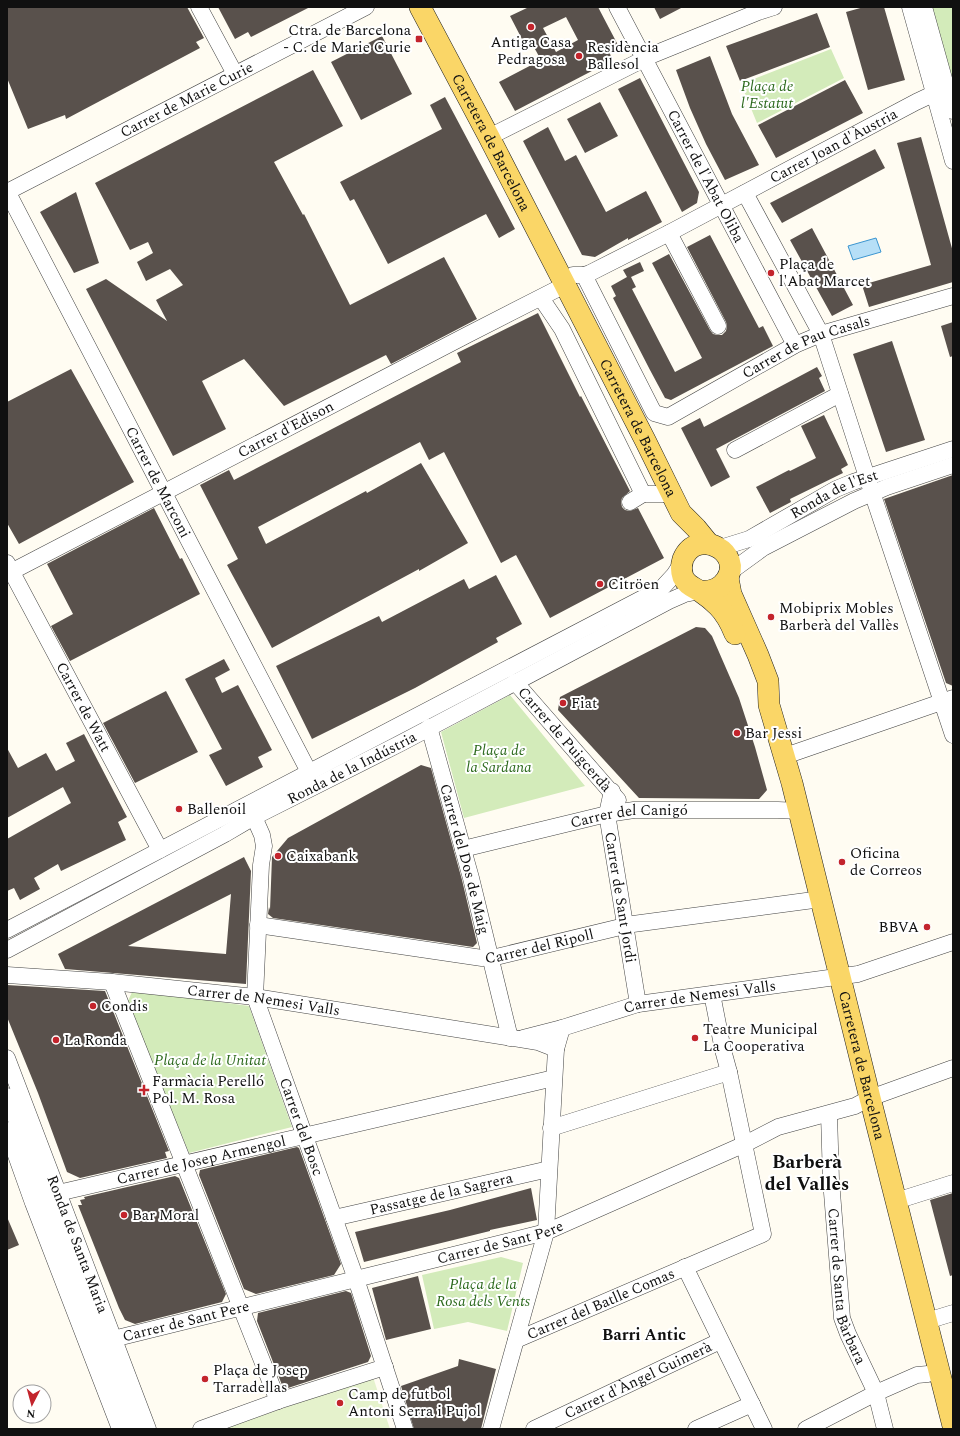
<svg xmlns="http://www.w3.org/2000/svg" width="960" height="1436" viewBox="0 0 960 1436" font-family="Spectral,serif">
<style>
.green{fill:#d3ebba}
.pitch{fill:#e5f2cc}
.water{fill:#b6dff7;stroke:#3b95d0}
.building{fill:#59514c;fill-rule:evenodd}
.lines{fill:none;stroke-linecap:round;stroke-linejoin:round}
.minor-casing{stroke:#434343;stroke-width:17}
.major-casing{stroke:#212121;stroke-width:22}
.minor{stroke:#fff;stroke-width:16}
.major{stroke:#fad667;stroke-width:21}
.poi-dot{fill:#c3242c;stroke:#fff;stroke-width:1.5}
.labels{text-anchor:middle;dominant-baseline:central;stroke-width:4;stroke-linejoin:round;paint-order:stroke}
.poi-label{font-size:15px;fill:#101010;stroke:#fff;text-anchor:start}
.park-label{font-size:15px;font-style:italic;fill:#2d6a1e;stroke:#fff}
.street-label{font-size:15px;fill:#101010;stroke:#fff}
.neighbourhood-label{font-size:16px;font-weight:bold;fill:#101010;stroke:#fff}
.district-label{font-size:19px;font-weight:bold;fill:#101010;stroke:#fff}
</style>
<rect width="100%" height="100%" fill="#fffcf2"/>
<path class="green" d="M930,7h23v78z
M831,49l13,29 -87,45 -16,-39z
M510,695l75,91 -121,32 -23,-86z
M133,990l116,16 43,121 -103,26 -62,-150z
M501,1257l22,6 -16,68 -39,-9 -34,7 -12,-54z"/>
<path class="pitch" d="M373,1377l17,52h-167z"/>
<path class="water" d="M876,238l5,14 -28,8 -5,-14z"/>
<path class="building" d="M7,7h180l17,31 -8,4 4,6 -134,71 -1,-4 -37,14 -21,-51z
M218,7h92l-59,30 -3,-5 -13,7z
M529,7h69l21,40 -10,5 4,8 -98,51 -16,-29 42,-22 -11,-20 -6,3 -14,-27zM566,17l12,23 -22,12 -13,-24z
M654,7h29l-23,12z
M864,7h20l21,73 -37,10 -22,-78z
M817,13l13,34 -90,34 -14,-35z
M382,36l30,58 -51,26 -30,-58z
M710,56l22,58 27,51 -34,15 -19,-36 -16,-36 -14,-38z
M313,70l30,56 -69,36 29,53 1,-1 46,91 94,-48 33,62 -86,45 -5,-9 -102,51 -40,-47 -42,22 24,48 -53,27 -87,-167 20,-10 61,42 -11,-21 27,-15 -13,-16 -24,12 -9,-19 16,-9 -5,-11 -18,8 -35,-67z
M640,78l59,114 -2,11 -15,9 -64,-123z
M845,80l18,33 -87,45 -18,-33z
M445,97l70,132 -16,9 -13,-24 -98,50 -34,-65 -4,2 -10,-19 102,-53 -12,-24z
M600,102l18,34 -33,17 -18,-34z
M548,127l17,34 11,-6 30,57 40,-21 16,31 -34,18v-2l-33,19 -13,-2 -59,-114z
M921,137l32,115v30l-84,25 -7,-22 69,-20 -34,-122z
M875,149l10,19 -103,55 -12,-20z
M76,192l23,71 -25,10 -34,-61z
M812,228l41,77 -21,11 -42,-76z
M710,235l49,93 4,-2 10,20 -102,54 -6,-2 -15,-28 -37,-72 3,-2 -5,-10 16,-9 -4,-7 17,-8 4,9 -13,6 5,10 -4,2 43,83 27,-14 -50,-95 17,-9 41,76 3,4 5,1h4l4,-4 1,-5 -1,-4 -39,-75z
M538,313l42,84 1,-1 49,95 -8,7 -1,4 1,5 3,3 5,1 8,-3 26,50 -114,60 -34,-63 -15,8 -57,-111 -15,8 -9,-18 -162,85 8,17 100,-53 1,2 54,-30 47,80 -49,28v-2l-147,79 -45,-83 11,-6 -38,-74 29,-15 5,10 227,-118 -4,-9z
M953,322v34l-3,1 -9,-31z
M892,341l33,99 -39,12 -33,-98z
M817,367l5,9 -3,2 6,13 -109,58 14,28 -19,10 -30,-59 19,-10 4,9z
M71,369l63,113 -115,62 -12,-21v-121z
M824,415l24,50 -7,4 2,4 -53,26 1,3 -21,11 -14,-26 33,-17 1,1 26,-13 -15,-32z
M953,475v211l-7,-3 -62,-184z
M154,508l26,51 2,-1 18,36 -130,67 -19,-35 22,-12 -26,-50z
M496,575l26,49 -26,14 2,4 -83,46 -103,51 -36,-73 103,-50 3,6 82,-43 5,10z
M696,627l9,1 7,8 27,62 16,49 12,43 -8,9 -120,-1 -81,-88 2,-13z
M224,659l6,11 -15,8 7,15 16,-8 34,65 -14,7 5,10 -37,19 -17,-31 13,-6 -37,-70z
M166,691l32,61 -63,31 -32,-60z
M84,734l43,83 -9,5 8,18 -65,31 -3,-7 -24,14 6,11 -20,11 -6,-12 -7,3v-52l64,-36 -8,-16 -56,31v-70l11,20 28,-15 10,18 19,-10 -9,-18z
M421,765l10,3 31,112 15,63 -4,4 -200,-29 -5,-4 1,-7 1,3 2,-53 16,-19z
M244,857l7,14 -5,113 -181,-15 -7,-15zM231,894l-5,60 -98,-8z
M7,985l98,6 64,160 -4,1 2,6 -87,20 -13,-6 -29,-79 -31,-76z
M297,1147l2,1 42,116 -7,11 -78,19 -12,-5 -45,-114 1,-5z
M175,1176l4,2 47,116 -4,8 -87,22 -10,-4 -6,-12 -41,-103h4l-2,-5 5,-1 -1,-2z
M531,1188l6,32 -47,10v1l-126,31 -9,-30 95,-22z
M953,1193v82l-3,1 -20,-76z
M7,1217l12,28 -12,5z
M418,1276l13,53 -45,11 -14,-52z
M346,1291l5,2 20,63 -3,6 -80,26 -6,-3 -25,-64 1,-8z
M459,1359l37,10 -15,60h-67l-13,-43 57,-20z"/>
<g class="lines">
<defs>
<g id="minor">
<path d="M199,7l36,67"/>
<path id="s1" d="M617,7l178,338"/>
<path d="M910,7l43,154"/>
<path d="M924,7l29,104"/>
<path d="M489,137l163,-82 106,-43 16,-5"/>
<path id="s2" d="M7,191l302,581"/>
<path id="s3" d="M7,192l359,-185"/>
<path d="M745,193l76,141 46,143 86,258"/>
<path d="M669,233l49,93"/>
<path id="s4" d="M573,275h11l6,-2 79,-40 247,-131 17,-8 14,-4"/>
<path id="s5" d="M584,275l70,138 14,4 127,-72 26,-11 132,-38"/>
<path d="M541,298l21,31 81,165"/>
<path d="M735,450l105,-56"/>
<path d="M630,502l13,-8h29"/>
<path id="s6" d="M720,548l29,-9 87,-50 17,-7 100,-33"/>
<path id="s7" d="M7,563l153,287"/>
<path d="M730,572l33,-24 91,-47 33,-14 66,-22"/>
<path id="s8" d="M7,574l460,-239 98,-50"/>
<path id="s9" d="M515,682l103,118"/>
<path id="s10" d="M429,727l42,151 39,160"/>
<path d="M785,756l168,-58"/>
<path id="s11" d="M612,791l-5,23 31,190"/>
<path id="s12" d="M254,817l8,18 2,11 -3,19 -6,132 101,282 49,150"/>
<path id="s13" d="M463,849l144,-35 27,-4h144l21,1"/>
<path id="s14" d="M258,925l224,33 14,-1 137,-33 188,-25"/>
<path d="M7,930l655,-342 12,-13 8,-12"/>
<path id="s15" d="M7,950l218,-116 29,-17 147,-74 268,-142 16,-7 15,-3"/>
<path id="s16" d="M7,975l105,7 143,15 283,45 18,7 6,-21"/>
<path d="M112,982l166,419"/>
<path d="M712,994l11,56 6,22"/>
<path id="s17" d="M523,1038l39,-10 76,-24 220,-30 95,-32"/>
<path id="s18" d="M7,1058l141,371"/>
<path d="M7,1096l127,333"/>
<path id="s19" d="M829,1114l2,66 11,138 6,16 28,59 9,36"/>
<path d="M7,1130l26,73 87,226"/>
<path id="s20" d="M58,1193l496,-115"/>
<path d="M896,1201l57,-18"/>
<path id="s21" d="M334,1218l215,-49"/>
<path d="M685,1267l79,162"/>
<path d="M927,1321l26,-8"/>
<path id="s22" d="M113,1339l433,-107 199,-88 33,-17 77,-21 15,-8 83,-30"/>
<path id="s23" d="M516,1340l247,-106 -34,-162 -178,56"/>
<path d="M201,1429l77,-28 107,-34"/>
<path d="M491,1429l55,-197 10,-183"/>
<path id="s24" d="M534,1429l186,-88"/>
<path d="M696,1429l56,-25"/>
<path d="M806,1429l70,-36 41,-18 11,-1"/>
</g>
<g id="major">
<path id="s25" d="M420,7l69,130 156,303 36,73 15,15 13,16"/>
<path id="s26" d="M728,578l3,16 27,61 10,26 1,24 23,78 78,315 83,328"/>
<path d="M700,591c11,1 20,-2 26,-11 19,-27 -29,-54 -43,-21 -2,6 -2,12 0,18 4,9 11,10 18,15 6,4 12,9 17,14 8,8 13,18 17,28"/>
</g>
</defs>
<use href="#minor" class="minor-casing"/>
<use href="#major" class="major-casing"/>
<use href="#minor" class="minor"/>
<use href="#major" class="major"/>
</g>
<g class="poi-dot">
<circle cx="531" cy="27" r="4"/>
<rect x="415" y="35" width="8" height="8" rx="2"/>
<circle cx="579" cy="56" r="4"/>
<circle cx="771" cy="273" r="4"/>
<circle cx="600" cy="584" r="4"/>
<circle cx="771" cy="617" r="4"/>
<circle cx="563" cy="703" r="4"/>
<circle cx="737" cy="733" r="4"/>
<circle cx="179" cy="809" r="4"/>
<circle cx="278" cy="856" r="4"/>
<circle cx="842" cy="862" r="4"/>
<circle cx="927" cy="927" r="4"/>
<circle cx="93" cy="1006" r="4"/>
<circle cx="695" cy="1038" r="4"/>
<circle cx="56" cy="1040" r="4"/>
<path d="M142 1084h4v4h4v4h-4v4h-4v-4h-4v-4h4z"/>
<circle cx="124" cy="1215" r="4"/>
<circle cx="205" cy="1379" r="4"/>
<circle cx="340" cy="1403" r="4"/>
</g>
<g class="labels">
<g class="poi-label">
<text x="411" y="30" text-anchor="end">Ctra. de Barcelona<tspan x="411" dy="17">- C. de Marie Curie</tspan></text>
<text x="531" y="42" text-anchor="middle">Antiga Casa<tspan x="531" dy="17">Pedragosa</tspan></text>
<text x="587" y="47">Residència<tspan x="587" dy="17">Ballesol</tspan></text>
<text x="779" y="264">Plaça de<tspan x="779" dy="17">l'Abat Marcet</tspan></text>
<text x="608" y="584">Citröen</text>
<text x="779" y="608">Mobiprix Mobles<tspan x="779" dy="17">Barberà del Vallès</tspan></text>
<text x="571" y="703">Fiat</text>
<text x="745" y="733">Bar Jessi</text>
<text x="187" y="809">Ballenoil</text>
<text x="850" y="853">Oficina<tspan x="850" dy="17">de Correos</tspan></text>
<text x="286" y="856">Caixabank</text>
<text x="919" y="927" text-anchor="end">BBVA</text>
<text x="101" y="1006">Condis</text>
<text x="703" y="1029">Teatre Municipal<tspan x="703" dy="17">La Cooperativa</tspan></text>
<text x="64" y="1040">La Ronda</text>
<text x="152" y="1081">Farmàcia Perelló<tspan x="152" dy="17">Pol. M. Rosa</tspan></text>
<text x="132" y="1215">Bar Moral</text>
<text x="213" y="1370">Plaça de Josep<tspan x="213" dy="17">Tarradellas</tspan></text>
<text x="348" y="1394">Camp de futbol<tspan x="348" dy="17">Antoni Serra i Pujol</tspan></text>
</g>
<g class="park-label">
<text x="767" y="86">Plaça de<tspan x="767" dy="17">l'Estatut</tspan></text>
<text x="499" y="750">Plaça de<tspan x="499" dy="17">la Sardana</tspan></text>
<text x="210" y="1060">Plaça de la Unitat</text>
<text x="483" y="1284">Plaça de la<tspan x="483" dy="17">Rosa dels Vents</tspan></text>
</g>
<g class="street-label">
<text stroke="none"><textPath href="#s3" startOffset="202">Carrer de Marie Curie</textPath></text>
<text stroke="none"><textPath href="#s25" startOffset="153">Carretera de Barcelona</textPath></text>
<text stroke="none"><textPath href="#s4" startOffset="292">Carrer Joan d'Àustria</textPath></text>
<text stroke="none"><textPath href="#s1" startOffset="191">Carrer de l'Abat Oliba</textPath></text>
<text stroke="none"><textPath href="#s5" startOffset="325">Carrer de Pau Casals</textPath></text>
<text stroke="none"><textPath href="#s25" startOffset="474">Carretera de Barcelona</textPath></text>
<text stroke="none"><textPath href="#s8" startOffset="314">Carrer d'Edison</textPath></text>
<text stroke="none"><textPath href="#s2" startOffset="328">Carrer de Marconi</textPath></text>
<text stroke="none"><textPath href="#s6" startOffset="127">Ronda de l'Est</textPath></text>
<text stroke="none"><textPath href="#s7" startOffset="163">Carrer de Watt</textPath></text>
<text stroke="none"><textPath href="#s9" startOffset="76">Carrer de Puigcerdà</textPath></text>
<text stroke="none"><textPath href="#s15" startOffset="390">Ronda de la Indústria</textPath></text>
<text stroke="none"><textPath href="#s13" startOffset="170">Carrer del Canigó</textPath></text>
<text stroke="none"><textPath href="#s10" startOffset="137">Carrer del Dos de Maig</textPath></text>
<text stroke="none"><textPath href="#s11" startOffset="108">Carrer de Sant Jordi</textPath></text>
<text stroke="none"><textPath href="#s14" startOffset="285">Carrer del Ripoll</textPath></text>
<text stroke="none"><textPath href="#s17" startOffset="182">Carrer de Nemesi Valls</textPath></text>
<text stroke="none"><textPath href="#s16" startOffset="258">Carrer de Nemesi Valls</textPath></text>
<text stroke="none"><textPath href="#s26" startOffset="507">Carretera de Barcelona</textPath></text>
<text stroke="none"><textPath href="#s12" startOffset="320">Carrer del Bosc</textPath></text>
<text stroke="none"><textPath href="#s20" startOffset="147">Carrer de Josep Armengol</textPath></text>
<text stroke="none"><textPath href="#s21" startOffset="110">Passatge de la Sagrera</textPath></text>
<text stroke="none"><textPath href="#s22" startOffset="399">Carrer de Sant Pere</textPath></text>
<text stroke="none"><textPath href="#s18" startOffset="199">Ronda de Santa Maria</textPath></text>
<text stroke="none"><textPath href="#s19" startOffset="174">Carrer de Santa Bàrbara</textPath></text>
<text stroke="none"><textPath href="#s23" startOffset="92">Carrer del Batlle Comas</textPath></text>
<text stroke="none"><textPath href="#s22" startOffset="75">Carrer de Sant Pere</textPath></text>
<text stroke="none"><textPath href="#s24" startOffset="115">Carrer d'Àngel Guimerà</textPath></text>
</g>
<g class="neighbourhood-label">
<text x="644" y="1335">Barri Antic</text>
</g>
<g class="district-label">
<text x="807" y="1162">Barberà<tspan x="807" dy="22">del Vallès</tspan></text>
</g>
</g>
<rect width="960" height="1436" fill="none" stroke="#101010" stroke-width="16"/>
<g transform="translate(32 1404) rotate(186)"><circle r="19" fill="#ffffff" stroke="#9f9f9f"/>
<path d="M0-3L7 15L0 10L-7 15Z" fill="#c3242c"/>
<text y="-6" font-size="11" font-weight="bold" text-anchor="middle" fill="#101010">N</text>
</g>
</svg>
